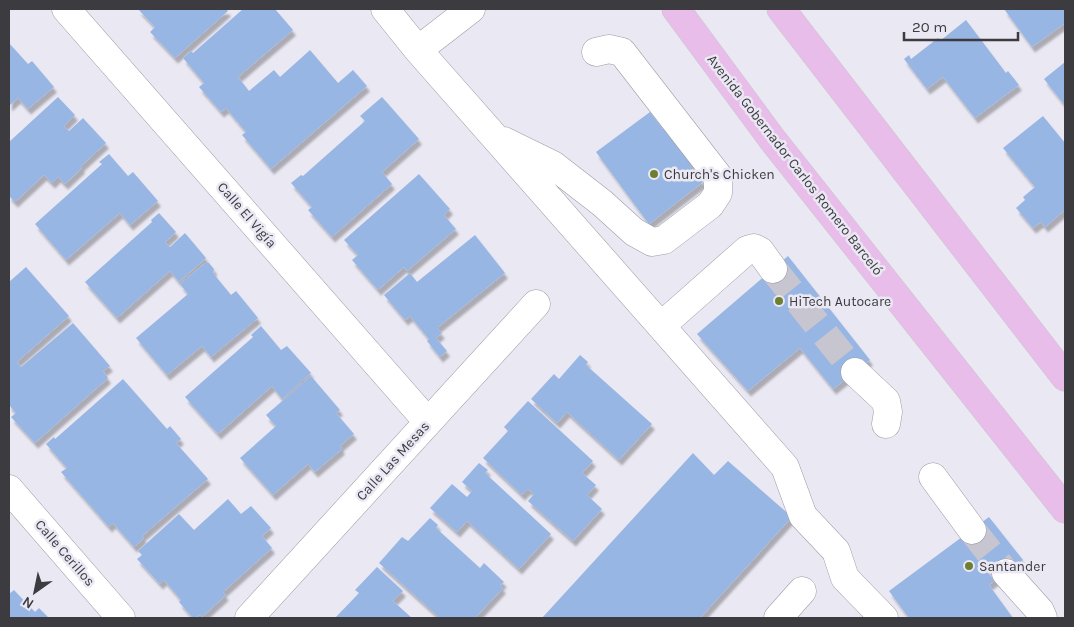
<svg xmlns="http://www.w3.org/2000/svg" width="1074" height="627" viewBox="0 0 1074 627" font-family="Karla,sans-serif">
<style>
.building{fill:#98b6e3;filter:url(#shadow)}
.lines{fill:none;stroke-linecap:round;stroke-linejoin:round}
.minor-tunnel{stroke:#c7c5cf;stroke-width:28;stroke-dasharray:28 14;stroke-linecap:butt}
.minor-casing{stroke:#9d9ba5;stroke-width:29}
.major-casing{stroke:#c8c8ca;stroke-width:29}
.minor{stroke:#fff;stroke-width:28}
.major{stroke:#e9bde9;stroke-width:28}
.poi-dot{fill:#6d8031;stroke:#eae8f3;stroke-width:2}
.labels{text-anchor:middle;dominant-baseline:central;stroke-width:5;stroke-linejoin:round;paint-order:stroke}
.street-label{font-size:14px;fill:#3c3b40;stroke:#eae8f3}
.poi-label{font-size:14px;fill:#3c3b40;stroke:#eae8f3;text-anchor:start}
</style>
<defs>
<filter id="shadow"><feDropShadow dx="3" dy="5.5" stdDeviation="1" flood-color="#0004"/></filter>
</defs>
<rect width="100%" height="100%" fill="#eae8f3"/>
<path class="building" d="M138,9h88l2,2 -53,47 -25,-26 5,-5z
M243,9h32l18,21 -55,47 11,14 25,-21 6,7 30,-27 28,33 15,-13 14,16 -96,83 -29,-34 4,-3 -20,-24 -5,4 -22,-25 5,-4 -21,-25 8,-7 2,2z
M1004,9h61v14l-33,24z
M966,20l40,53 2,-2 11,14 -44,33 -32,-41 -16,12 -23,-30 5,-4 2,4 27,-21 2,3z
M9,43l19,21 4,-3 22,26 -26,22 -10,-11 -9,8z
M1065,62v40l-2,1 -19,-24z
M58,97l17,18 -11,11 5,5 14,-13 23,25 -25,23 1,2 -17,16 -7,-7 -6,6 -8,-8 -29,27 -6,-6v-54z
M382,97l37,42 -37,33 10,12 -60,53 -24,-27 4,-3 -21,-24 10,-8 2,1 62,-55 -5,-5z
M650,112l13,17 6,-5 28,36 -7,6 13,16 -54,42 -53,-72z
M1043,116l22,27v67l-20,17 -4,-5 -8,6 -17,-20 9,-8 -2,-3 12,-10 -32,-39z
M109,154l19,22 5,-4 25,29 -28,24 -10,-12 -54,47 -31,-36 67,-60 -3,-2z
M419,174l31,35 -6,6 12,14 -49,42 -3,-4 -26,23 -26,-30 6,-5 -14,-15z
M159,213l17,19 -11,10 5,5 15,-14 21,25 -27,24 -9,-11 -53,47 -32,-36 67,-60 -1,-2z
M475,235l30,38 -68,55 5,5 -6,5 11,13 -7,6 -13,-16 2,-2 -19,-23 -5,4 -21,-25 26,-22 7,9z
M788,256l82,104 -37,29 -33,-41 -52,43 -51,-57z
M205,263h4l5,6 -1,4 18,22 5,-4 22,27 -47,39 -9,-11 -35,29 -31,-37 52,-44 -8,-10z
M26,267l43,49 -52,46 4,5 52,-44 37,43 -7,5 5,7 -73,65 -24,-26 5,-4 -7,-8v-123z
M261,326l20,24 6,-4 24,27 -29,26 -10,-13 -54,48 -33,-37 68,-60 -2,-2z
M580,355l8,7 -2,3 66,59 -33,36 -52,-48 -10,11 -26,-24 23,-25 5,5z
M311,376l29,34 -4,3 18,21 -14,12 2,3 -27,23 -7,-8 -35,31 -33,-37 36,-32 -10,-11z
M123,379l44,50 3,-3 11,13 -5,4 32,36 -66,57 2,2 -10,9 -21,-24 -4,4 -48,-55 6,-4 -21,-24 8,-7 1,2z
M528,401l65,60 -11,12 14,12 -9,10 15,14 -29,32 -45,-40 6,-7 -6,-5 -6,6 -39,-37 25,-27 -4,-4z
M693,453l21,22 14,-14 64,56 -92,101h-158z
M479,463l9,7 -3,3 66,61 -32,35 -52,-48 -10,11 -27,-24 22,-24 15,13 5,-6 -10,-9z
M228,499l13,15 10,-8 20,22 -9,8 10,12 -49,44 3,3 -24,22 -2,-2 -7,3 -14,-16 2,-2 -17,-20 -4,4 -23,-25 5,-4 -4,-4 41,-37 15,16z
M989,517l34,43 -34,25 24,33h-104l-20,-27z
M430,518l8,7 -2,3 44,40 4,-5 20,19 -4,3 3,3 -28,30h-35l-61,-55 23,-26 6,4z
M377,567l26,24 -10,10 19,17h-77l24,-25 -4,-3z
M14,590l21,22 4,-4 10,10h-40v-24z"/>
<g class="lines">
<path class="minor-tunnel" d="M773,269l82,103
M972,530l34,43"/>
<defs>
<path id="minor" d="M66,9l362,413
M385,9l33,41 367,417 18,49 33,35 9,27 39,40
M418,50l53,-41
M504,141l49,24 49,38 32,29 18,10 12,-2 46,-35 8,-12v-17l-96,-124 -13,-3 -13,3
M661,326l86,-76 7,-2 6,3 13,18
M855,372l31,29 2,11 -2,12
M933,477l39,53
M9,489l112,129
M1006,573l34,38 3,7
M249,618l287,-314
M778,618l24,-27"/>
<path id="major" d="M676,9l96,130 293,370
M781,9l284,368"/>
</defs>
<use href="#minor" class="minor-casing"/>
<use href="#major" class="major-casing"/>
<use href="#minor" class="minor"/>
<use href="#major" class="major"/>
</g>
<g class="poi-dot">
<circle cx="654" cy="174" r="5"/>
<circle cx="779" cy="301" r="5"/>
<circle cx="969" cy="566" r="5"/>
</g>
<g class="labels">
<g class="street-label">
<text transform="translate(795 165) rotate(52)">Avenida Gobernador Carlos Romero Barceló</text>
<text transform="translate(247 215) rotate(49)">Calle El Vigía</text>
<text transform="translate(393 461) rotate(-48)">Calle Las Mesas</text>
<text transform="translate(65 553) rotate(49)">Calle Cerillos</text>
</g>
<g class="poi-label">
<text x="664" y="174">Church's Chicken</text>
<text x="789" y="301">HiTech Autocare</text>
<text x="979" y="566">Santander</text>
</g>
</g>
<rect width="1074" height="627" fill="none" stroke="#3c3b40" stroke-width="20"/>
<g transform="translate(35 592) rotate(213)" stroke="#eae8f3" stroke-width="4" paint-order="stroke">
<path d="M0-4L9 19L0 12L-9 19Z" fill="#3c3b40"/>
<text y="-8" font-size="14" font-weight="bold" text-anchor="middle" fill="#3c3b40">N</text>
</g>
<path d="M904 32v8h114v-8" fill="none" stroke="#3c3b40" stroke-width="2.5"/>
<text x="912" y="32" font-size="15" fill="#3c3b40" stroke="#eae8f3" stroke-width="4" paint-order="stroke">20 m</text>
</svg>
